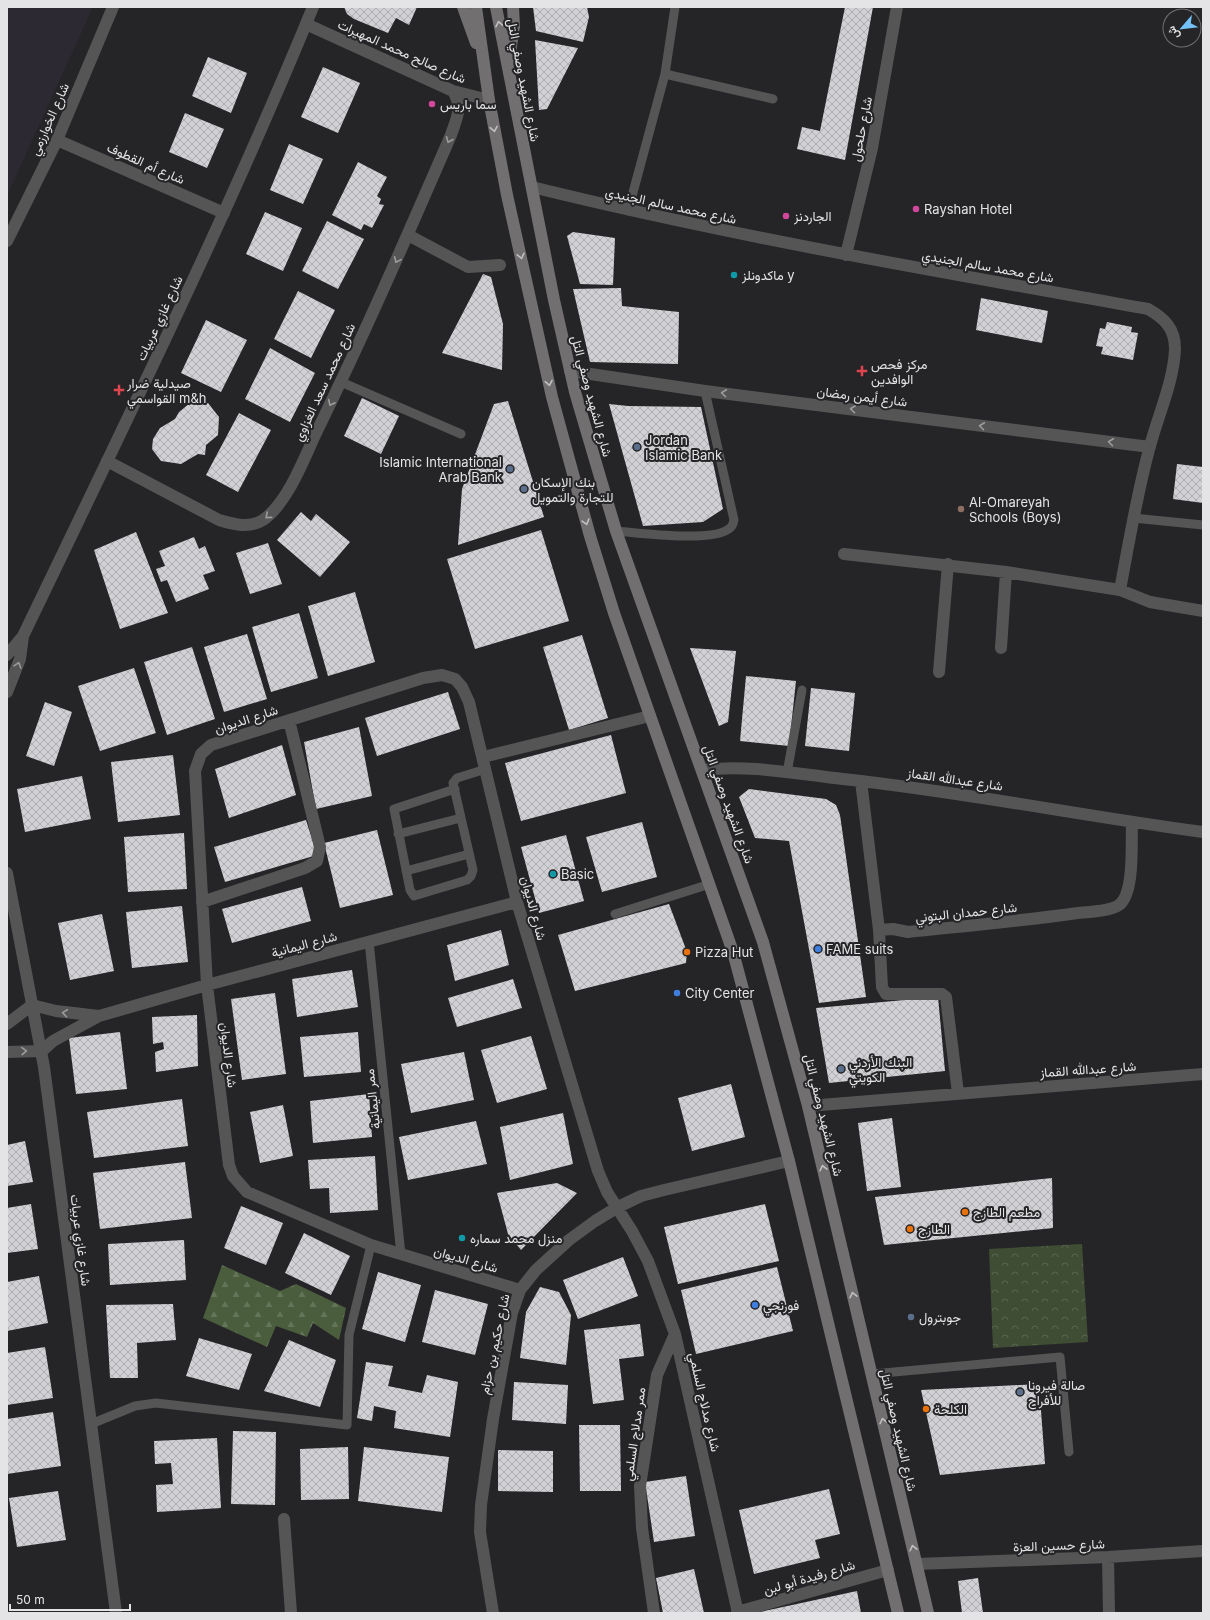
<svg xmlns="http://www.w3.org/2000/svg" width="1210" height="1620" viewBox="0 0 1210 1620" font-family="Inter,Vazirmatn,sans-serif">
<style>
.built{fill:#2c2932}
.forest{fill:url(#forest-firs)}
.park{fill:url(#park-crowns)}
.building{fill:url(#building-cross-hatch)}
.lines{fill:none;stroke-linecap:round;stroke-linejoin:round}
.service{stroke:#565555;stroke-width:9}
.pedestrian{stroke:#565555;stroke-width:12}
.minor{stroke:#565555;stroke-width:12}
.tertiary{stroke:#565555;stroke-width:12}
.secondary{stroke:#726f70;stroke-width:12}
.oneway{stroke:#c2c0c2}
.oneway2{stroke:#9d9c9d}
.hotel-dot{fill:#d1479c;stroke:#252427;stroke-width:1.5}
.culture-dot{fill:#0f9aa8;stroke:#252427;stroke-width:1.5}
.health-dot{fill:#e0444e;stroke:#252427;stroke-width:1.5}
.service-dot{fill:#5c6f8a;stroke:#252427;stroke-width:1.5}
.education-dot{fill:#8d6e63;stroke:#252427;stroke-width:1.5}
.shop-dot{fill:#3f7fe0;stroke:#252427;stroke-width:1.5}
.food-dot{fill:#e8710a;stroke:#252427;stroke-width:1.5}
.labels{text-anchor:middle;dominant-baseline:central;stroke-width:4;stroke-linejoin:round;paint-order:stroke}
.street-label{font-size:13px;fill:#e4e3e5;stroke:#252427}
.poi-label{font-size:13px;fill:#e4e3e5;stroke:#252427;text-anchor:start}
</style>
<defs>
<pattern id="forest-firs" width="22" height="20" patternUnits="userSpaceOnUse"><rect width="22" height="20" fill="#4a5d3c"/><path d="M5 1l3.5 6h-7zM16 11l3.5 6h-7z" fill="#647458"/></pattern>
<pattern id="park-crowns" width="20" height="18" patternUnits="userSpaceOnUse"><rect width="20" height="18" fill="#3e4d33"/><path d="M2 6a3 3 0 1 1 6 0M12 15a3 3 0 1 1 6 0" fill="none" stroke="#5a6650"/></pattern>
<pattern id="building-cross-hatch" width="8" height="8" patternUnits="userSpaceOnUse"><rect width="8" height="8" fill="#d1d0d4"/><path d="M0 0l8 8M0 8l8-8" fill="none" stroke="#aeadb0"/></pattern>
</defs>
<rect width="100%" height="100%" fill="#252427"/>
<path class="built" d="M7,7h86l-86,189z"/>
<path class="forest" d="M222,1265l58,26 16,-7 50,24 -7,32 -26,-17 -6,14 -31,-11 -9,21 -64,-29z"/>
<path class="park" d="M1082,1244l6,98 -95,6 -4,-99z"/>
<path class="building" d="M344,7h73l-8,18 -13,-7 -8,15 -34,-14 -7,-5z
M533,7h54l2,10 -6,25 -47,-11z
M845,7h28l-28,153 -48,-11 5,-22 18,4z
M535,40l43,8 -31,61 -8,1z
M208,57l39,16 -16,40 -39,-17z
M323,67l37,16 -22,50 -37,-16z
M185,113l39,16 -17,39 -38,-16z
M289,144l34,15 -20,45 -33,-14z
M358,162l29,15 -10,19 4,3 -2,5 5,1 -12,23 -8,-4 -3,6 -29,-15z
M265,212l37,16 -19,43 -37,-17z
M327,221l37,18 -26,50 -36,-18z
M573,232l42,6 -2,47 -33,-1 -13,-48z
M483,274l8,3 12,47 -1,46 -60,-17z
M621,288l1,18 57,6 -1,52 -88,-2 -17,-73z
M298,291l37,19 -24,48 -37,-19z
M981,298l67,13 -6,32 -66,-13z
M206,320l41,20 -26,52 -40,-19z
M1107,322l25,5 -1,5 7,1 -5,27 -32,-6 2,-7 -7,-1 4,-18 5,1z
M270,348l45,25 -25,49 -45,-23z
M362,398l37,18 -18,38 -37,-18z
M508,401l36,116 -86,28 4,-56 32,-85z
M190,403h18l11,14 -1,18 -12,10 -1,10 -7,-1 -17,10 -20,-3 -9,-12 1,-10 7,-11 15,-9 4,-7z
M609,404l19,2 73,1 22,102 -20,13 -60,4z
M239,413l32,17 -33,62 -32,-17z
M1177,464l26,3v36l-30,-4z
M301,512l10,9 5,-7 34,28 -30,35 -43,-37z
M541,530l28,91 -94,28 -28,-90z
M136,532l32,81 -48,16 -26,-79z
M194,537l5,12 6,-3 10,25 -12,4 6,14 -33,13 -9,-22 -6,2 -5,-13 9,-3 -6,-15z
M268,543l14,41 -32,10 -14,-41z
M355,592l20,70 -47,14 -20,-70z
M299,613l19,65 -47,14 -19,-65z
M247,634l20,65 -43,13 -20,-65z
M582,635l26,83 -39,12 -26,-83z
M192,647l23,72 -48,16 -23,-73z
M690,648l46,3 -8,71 -9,4z
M134,668l22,65 -56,18 -22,-65z
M746,676l50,5 -7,65 -49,-5z
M811,688l44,5 -6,58 -44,-5z
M448,692l12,37 -83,27 -12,-38z
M45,702l27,10 -18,54 -28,-10z
M359,727l13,69 -56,13 -12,-67z
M611,735l15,58 -105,28 -16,-58z
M282,745l14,50 -67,23 -14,-49z
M173,755l7,60 -62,7 -7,-60z
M82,776l9,43 -66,13 -8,-43z
M749,789l77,10 10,6 4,10 26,182 -47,6 -30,-162 -34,-3 -16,-41z
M306,820l11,35 -92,27 -11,-35z
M642,822l15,55 -55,15 -16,-55z
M377,830l16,65 -53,13 -16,-65z
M184,833l3,56 -59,3 -4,-55z
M566,835l18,66 -45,12 -18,-66z
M302,887l9,34 -79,22 -10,-34z
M669,904l18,48 -1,11 -111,28 -17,-56z
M182,906l6,56 -56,6 -6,-56z
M102,914l12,57 -44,9 -12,-57z
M501,930l8,35 -54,16 -8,-36z
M352,970l6,37 -61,10 -5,-38z
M513,979l9,29 -65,19 -9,-29z
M275,993l11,81 -44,6 -11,-81z
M938,997l7,74 -116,12 -13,-75z
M197,1015l1,51 -42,6 -1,-20 9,-3 -1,-7 -10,2 -1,-27z
M120,1032l7,57 -51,5 -7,-56z
M358,1032l3,40 -57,5 -4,-40z
M531,1036l16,53 -50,14 -16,-53z
M464,1052l10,48 -63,13 -10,-49z
M731,1084l14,53 -53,14 -14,-53z
M369,1094l3,43 -59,6 -3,-42z
M182,1099l6,47 -94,12 -7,-46z
M283,1105l10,51 -33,7 -10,-51z
M563,1113l10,51 -63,16 -10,-53z
M892,1118l9,69 -34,4 -9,-68z
M476,1121l11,43 -79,16 -9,-43z
M25,1141l8,41 -26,4v-41z
M375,1156l3,54 -48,3 -1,-25 -19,1 -2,-29z
M185,1162l7,56 -92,11 -7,-56z
M1052,1178l1,50 -169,17 -9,-48z
M557,1183l20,10 -56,57 -13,-16 -11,-41z
M31,1204l7,45 -31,4v-45z
M765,1204l14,57 -101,23 -14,-57z
M241,1206l42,17 -17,42 -42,-17z
M304,1233l46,23 -19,39 -46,-22z
M184,1240l2,40 -76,5 -2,-41z
M623,1257l15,39 -60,23 -15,-39z
M777,1267l16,64 -97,23 -15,-64z
M378,1272l43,13 -16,57 -43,-13z
M39,1276l9,47 -41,8v-49z
M540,1287l19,5 12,23 -5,50 -46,-7 6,-46z
M435,1290l53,14 -13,51 -53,-13z
M173,1304l3,36 -39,3 1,35h-28l-4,-73z
M640,1324l4,32 -25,3 5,41 -31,4 -9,-74z
M199,1338l53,16 -13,36 -53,-14z
M289,1340l47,20 -16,47 -56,-16z
M45,1347l8,51 -46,7v-52z
M366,1362l27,4 -5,20 34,7 5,-18 31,7 -8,55 -56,-9 2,-17 -22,-5 -2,15 -15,-3z
M514,1382l54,3 -2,39 -54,-4z
M1039,1384l6,80 -105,11 -19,-85z
M53,1412l8,54 -54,8v-55z
M579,1425h41l1,66h-41z
M233,1431l43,1 -1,73 -44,-1z
M217,1438l4,70 -64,4 -1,-27 17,-1 -2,-21 -16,1 -1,-23z
M348,1447l1,52 -48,1 -1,-51z
M364,1447l85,10 -7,55 -84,-11z
M498,1450l55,1v41l-55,-1z
M686,1476l9,60 -41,6 -9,-60z
M829,1489l11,45 -25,6 5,18 -66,16 -15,-64z
M58,1491l8,49 -49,7 -8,-49z
M694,1569l10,44h-41l-7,-35z
M978,1578l5,35h-21l-4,-32z
M857,1591l4,22h-101v-1z"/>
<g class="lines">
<path class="service" d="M665,74l108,25
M628,211l37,-137 10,-67
M341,382l120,52
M1133,518l70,7
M616,531c23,2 98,12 114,-3 3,-2 3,-5 4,-8l-29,-129
M787,773l15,-83
M455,789l-61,20 16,81 4,6 53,-16 4,-4 2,-6 -20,-87 4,-5 29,-9
M398,834l63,-16
M406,871l63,-17
M615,914l95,-30
M369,941l32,314
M872,1374l188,-17 9,95
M91,1424l44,-18 21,-3 191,22 2,-90 22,-90"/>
<path class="pedestrian" d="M408,235l60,32 32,-2
M483,757l167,-41"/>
<path class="minor" d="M306,24l147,67 36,9
M57,140l167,73
M532,187c203,50 409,85 616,122 16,9 27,19 27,40 -1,31 -17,67 -25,97 -13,47 -21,96 -30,144
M7,241l50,-101 56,-133
M846,255l26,-107 25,-141
M570,371l135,20 445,56
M107,461l112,59c14,4 30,9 44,0 25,-17 41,-62 54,-89 48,-98 91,-197 134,-296 6,-18 12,-27 2,-44
M844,554l162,18 114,18 30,12 53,9
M1001,648l5,-76
M939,672l9,-108
M702,770c46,-6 95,4 141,9 121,13 240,37 360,53
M861,781l18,149 14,-1 15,3c57,-6 113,-11 170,-19 10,-1 33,-2 41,-8 16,-12 12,-63 13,-82
M202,902l103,-34 12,-7 3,-14 -31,-127
M879,930l3,57 4,7h56l4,3 12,96
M7,1024l25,-19 24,6 43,5
M7,1052l35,-1 11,-10 46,-25 108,-31 310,-83
M808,1106l395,-32
M520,1290l-149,-45 -124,-53 -14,-16 -4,-11 -22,-180 -12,-214 6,-17 10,-9 212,-67 19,-3 13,4 7,8 7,15 48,200 81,269 9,21 25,39 16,30 27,73 63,279
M284,1519l7,94
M1108,1557l1,56
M917,1564l191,-7 95,-6
M737,1612l151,-42
M493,1613l-13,-81 1,-27 12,-86 19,-106 8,-23 16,-20 33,-30 26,-19 23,-14 23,-11 23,-6 125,-29
M654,1613l-12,-85 -2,-42 17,-111 18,-41"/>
<path class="tertiary" d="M7,655l16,-19c100,-208 202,-415 290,-629
M7,692l13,-33 3,-23
M7,873l37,194 72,546"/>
<path class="secondary" d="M463,7l13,36
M476,7l13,93 18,95 45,202 38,139 24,77 119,339 56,209 109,452
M496,7l58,293 21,92 41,139 147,411 45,164 120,507
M509,60l5,-34 -1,-19"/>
</g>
<defs><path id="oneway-chevron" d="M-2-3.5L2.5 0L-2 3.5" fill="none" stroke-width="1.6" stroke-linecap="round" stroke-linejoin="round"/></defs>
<g class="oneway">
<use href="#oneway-chevron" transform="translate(499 24) rotate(-101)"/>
<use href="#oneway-chevron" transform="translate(494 129) rotate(79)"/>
<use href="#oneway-chevron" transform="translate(521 256) rotate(77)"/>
<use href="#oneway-chevron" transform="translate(549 383) rotate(79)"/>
<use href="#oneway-chevron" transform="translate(586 522) rotate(74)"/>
<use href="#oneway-chevron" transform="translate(823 1168) rotate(-103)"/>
<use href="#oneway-chevron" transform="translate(853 1295) rotate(-103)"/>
<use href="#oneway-chevron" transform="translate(883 1421) rotate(-103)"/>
<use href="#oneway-chevron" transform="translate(913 1548) rotate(-103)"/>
</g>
<g class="oneway2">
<use href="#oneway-chevron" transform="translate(449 140) rotate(113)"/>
<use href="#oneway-chevron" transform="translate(397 260) rotate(114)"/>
<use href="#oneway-chevron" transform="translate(724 393) rotate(-173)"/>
<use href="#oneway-chevron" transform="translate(331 403) rotate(116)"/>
<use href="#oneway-chevron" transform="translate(853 409) rotate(-173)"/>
<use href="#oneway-chevron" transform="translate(982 426) rotate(-173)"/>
<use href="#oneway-chevron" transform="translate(1111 442) rotate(-173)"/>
<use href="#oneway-chevron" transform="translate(268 516) rotate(140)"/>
<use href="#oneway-chevron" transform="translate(18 665) rotate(-73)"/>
<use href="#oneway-chevron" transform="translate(65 1013) rotate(-172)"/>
<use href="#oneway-chevron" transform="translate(24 1051) rotate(-2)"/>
</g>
<g class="hotel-dot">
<circle cx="432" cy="104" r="4"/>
<circle cx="916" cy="209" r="4"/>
<circle cx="786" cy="216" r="4"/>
</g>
<g class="culture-dot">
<circle cx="734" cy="275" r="4"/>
<circle cx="553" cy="874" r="4"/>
<circle cx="462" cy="1238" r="4"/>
</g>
<g class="health-dot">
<path d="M860 365h4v4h4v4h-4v4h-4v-4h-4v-4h4z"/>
<path d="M117 384h4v4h4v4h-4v4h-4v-4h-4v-4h4z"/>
</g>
<g class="service-dot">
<circle cx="637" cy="447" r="4"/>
<circle cx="510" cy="469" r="4"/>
<circle cx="524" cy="489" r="4"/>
<circle cx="841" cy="1069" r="4"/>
<circle cx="911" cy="1317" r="4"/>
<circle cx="1020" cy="1392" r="4"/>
</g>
<circle class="education-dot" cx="961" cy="509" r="4"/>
<g class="shop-dot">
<circle cx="818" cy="949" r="4"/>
<circle cx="677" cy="993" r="4"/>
<circle cx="755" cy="1305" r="4"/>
</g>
<g class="food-dot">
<circle cx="687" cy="952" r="4"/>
<circle cx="965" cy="1212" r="4"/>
<circle cx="910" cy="1229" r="4"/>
<circle cx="926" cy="1409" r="4"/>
</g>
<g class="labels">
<g class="street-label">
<text transform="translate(402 51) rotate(24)">شارع صالح محمد المهيرات</text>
<text transform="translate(524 80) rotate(79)">شارع الشهيد وصفي التل</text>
<text transform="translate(49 119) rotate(-66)">شارع الخوارزمي</text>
<text transform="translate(861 129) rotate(-79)">شارع حلحول</text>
<text transform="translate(146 163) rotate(24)">شارع أم القطوف</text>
<text transform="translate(671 205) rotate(12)">شارع محمد سالم الجنيدي</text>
<text transform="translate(988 266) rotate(10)">شارع محمد سالم الجنيدي</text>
<text transform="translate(159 318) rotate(-65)">شارع غازي عربيات</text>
<text transform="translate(324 382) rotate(-65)">شارع محمد سعد الغزاوي</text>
<text transform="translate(592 396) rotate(75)">شارع الشهيد وصفي التل</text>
<text transform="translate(862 396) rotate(7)">شارع أيمن رمضان</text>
<text transform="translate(246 719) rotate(-18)">شارع الديوان</text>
<text transform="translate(955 779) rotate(8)">شارع عبدالله القماز</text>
<text transform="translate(729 804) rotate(70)">شارع الشهيد وصفي التل</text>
<text transform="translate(534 908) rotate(75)">شارع الديوان</text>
<text transform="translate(966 912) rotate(-6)">شارع حمدان البتوني</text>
<text transform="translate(304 944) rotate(-15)">شارع اليمانية</text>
<text transform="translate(229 1055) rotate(83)">شارع الديوان</text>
<text transform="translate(1088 1069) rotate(-4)">شارع عبدالله القماز</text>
<text transform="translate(372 1099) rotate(-96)">ممر اليمانية</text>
<text transform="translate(824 1115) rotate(76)">شارع الشهيد وصفي التل</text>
<text transform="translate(81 1240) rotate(83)">شارع غازي عربيات</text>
<text transform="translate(466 1259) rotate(16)">شارع الديوان</text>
<text transform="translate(494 1344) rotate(-78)">شارع حكيم بن حزام</text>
<text transform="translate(705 1402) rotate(77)">شارع مدلاج السلمي</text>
<text transform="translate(899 1430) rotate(77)">شارع الشهيد وصفي التل</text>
<text transform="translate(634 1434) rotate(-82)">ممر مدلاج السلمي</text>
<text transform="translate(1059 1545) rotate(-2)">شارع حسين العزة</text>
<text transform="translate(809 1577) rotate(-16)">شارع رفيدة أبو لبن</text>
</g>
<g class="poi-label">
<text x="440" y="104">سما باريس</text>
<text x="924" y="209">Rayshan Hotel</text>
<text x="794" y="216">الجاردنز</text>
<text x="742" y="275">ماكدونلز y</text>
<text x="871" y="364">مركز فحص<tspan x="871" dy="15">الوافدين</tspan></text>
<text x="127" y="383">صيدلية ضرار<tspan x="127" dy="15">القواسمي m&amp;h</tspan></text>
<text x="645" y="440">Jordan<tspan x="645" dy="15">Islamic Bank</tspan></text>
<text x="502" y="462" text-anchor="end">Islamic International<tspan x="502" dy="15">Arab Bank</tspan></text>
<text x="532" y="482">بنك الإسكان<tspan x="532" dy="15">للتجارة والتمويل</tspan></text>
<text x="969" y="502">Al-Omareyah<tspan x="969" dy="15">Schools (Boys)</tspan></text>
<text x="561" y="874">Basic</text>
<text x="826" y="949">FAME suits</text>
<text x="695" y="952">Pizza Hut</text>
<text x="685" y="993">City Center</text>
<text x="849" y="1062">البنك الأردني<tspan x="849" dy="15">الكويتي</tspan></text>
<text x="973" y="1212">مطعم الطازج</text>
<text x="918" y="1229">الطازج</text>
<text x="470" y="1238">منزل محمد سماره</text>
<text x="763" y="1305">فورنجي</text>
<text x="919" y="1317">جوبترول</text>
<text x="1028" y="1385">صالة فيرونا<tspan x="1028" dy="15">للأفراح</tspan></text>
<text x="934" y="1409">الكلحة</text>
</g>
</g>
<rect width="1210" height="1620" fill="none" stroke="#e4e3e5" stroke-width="16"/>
<g transform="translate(1182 28) rotate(242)"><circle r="19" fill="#252427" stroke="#717073"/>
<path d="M0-3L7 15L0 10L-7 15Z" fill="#73c1f6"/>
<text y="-6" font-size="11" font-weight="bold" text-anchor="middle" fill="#e4e3e5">ش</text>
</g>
<path d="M10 1604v6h120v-6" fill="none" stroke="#e4e3e5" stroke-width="2"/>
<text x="16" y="1604" font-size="12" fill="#e4e3e5" stroke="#252427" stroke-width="3" paint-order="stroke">50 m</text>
</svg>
